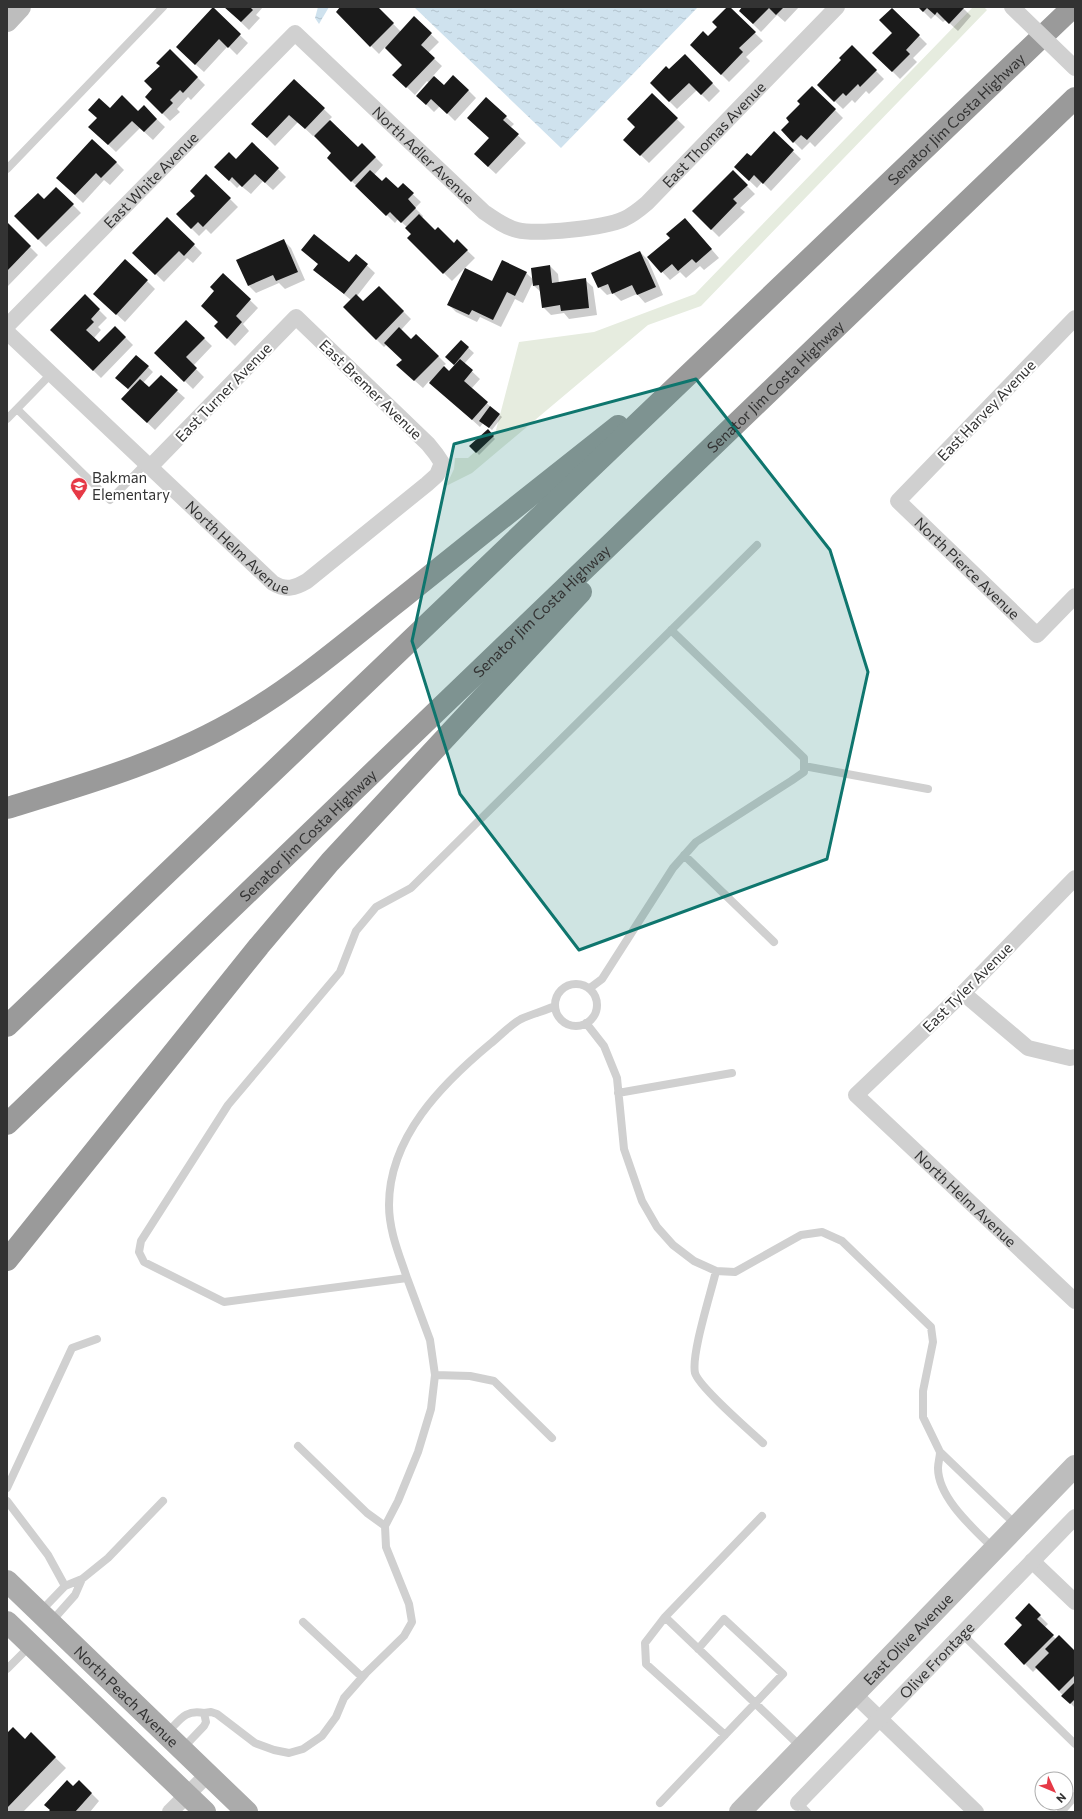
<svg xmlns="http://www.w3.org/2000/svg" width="1082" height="1819" viewBox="0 0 1082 1819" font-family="Commissioner,sans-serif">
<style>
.grass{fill:#e6ecdf}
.water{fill:url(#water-ripples)}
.shadow{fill:#0003}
.building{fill:#1a1a1a}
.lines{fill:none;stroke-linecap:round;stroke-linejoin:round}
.service{stroke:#d0d0d0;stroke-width:8}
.minor{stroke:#d0d0d0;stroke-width:16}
.secondary{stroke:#bdbdbd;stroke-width:22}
.primary{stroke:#ababab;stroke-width:22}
.motorway{stroke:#9a9a9a;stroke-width:22}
.minor-bridge{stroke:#d0d0d0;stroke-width:16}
.marked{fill:#0f766e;fill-opacity:0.2;stroke:#0f766e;stroke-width:3;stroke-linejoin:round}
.labels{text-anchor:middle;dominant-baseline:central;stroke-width:4;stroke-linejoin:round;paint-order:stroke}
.street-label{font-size:15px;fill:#333;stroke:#fff}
.poi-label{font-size:15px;fill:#333;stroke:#fff;text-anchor:start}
</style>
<defs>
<pattern id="water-ripples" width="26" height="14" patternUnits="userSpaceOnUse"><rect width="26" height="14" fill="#cfe2ee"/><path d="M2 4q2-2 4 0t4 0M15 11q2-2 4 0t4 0" fill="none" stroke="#b2c2cd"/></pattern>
</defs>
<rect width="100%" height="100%" fill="#fff"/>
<path class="grass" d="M973,7h11l3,3 -286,296 -53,19 -176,148 -26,13 8,-17 1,-11h13l27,-24 24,-92 75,-10 101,-38z"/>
<path class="water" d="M318,7h11l-10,17 -4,-6z
M414,7h284l-137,141z"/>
<path class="shadow" d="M225,7h38l-7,8 4,3 -11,12z
M342,7h35l24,25 13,-14 25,24 -11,11 14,13 -9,10 11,11 24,3 8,8 -21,23 -15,-15 -6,6 -9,-9 4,-20 -2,-2 -12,14 -21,-20 9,-10 -18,-18 -6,7 -42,-42z
M728,7l35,34 -17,16 4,4 -21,21 -37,-37 16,-7 10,-11z
M743,7h56l-14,15 -8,-7 -16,17 -21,-21z
M919,7h43l9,9 -13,15 -12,-11 -3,2 -8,-7 -4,4z
M213,9l35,34 -11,12 -9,-9 -24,26 -19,-17z
M892,9l35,35 -14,14 4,4 -17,17 -26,-26 19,-20z
M852,47l32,32 -15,15 -3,-3 -11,12 -3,-3 -9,9 -25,-24 25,-25z
M170,50l35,35 -14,15 -3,-3 -11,12 3,3 -10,9 -24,-24 8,-8 7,-23z
M685,55l35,36 -11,11 -12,-12 -20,19 -26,-26 18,-13z
M294,80l38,37 -3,3 29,28 4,-4 21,21 -9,10 8,8 16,7 5,-5 18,17 -6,6 8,8 -1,2 13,14 19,12 3,-3 18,17 -23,23 -44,-43 5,-4 -6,-7 -9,-8 -3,4 -67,-65 5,-5 -18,-18 -2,1 -15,-14 -23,24 -22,-22z
M812,87l31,31 -28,29 -5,-5 -8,8 -20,-20 9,-8z
M652,95l33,32 -36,36 -24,-23 12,-13z
M144,107l21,20 -12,13 -13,-12 -24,24 -26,-25 20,-17 28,2z
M506,117l8,7 -4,4 16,15 -30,31 -13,-12 7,-24 -14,-12z
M774,133l27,26 -30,32 -9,-9 -5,6 -22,-21 16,-10z
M252,143l34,34 -13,13 -10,-9 -12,13 -11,-9 -3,3 -21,-21 20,-7z
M116,162l8,8 -14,15 -6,-5 -21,23 -18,-17z
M733,172l22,22 -15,14 5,4 -26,25 -26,-26z
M206,175l32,32 -27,27 -5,-5 -7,7 -22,-22 19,-18z
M56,188l25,25 -35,34 -31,-31 29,-16z
M167,218l35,35 -9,10 -6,-5 -23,24 -30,-29z
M7,224l31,31 -30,31 -1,-1z
M693,228l26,30 -15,12 -4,-4 -14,12 -6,-6 -10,8 -21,-22z
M283,240l8,8 14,32 -20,9 -6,-6 -23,10 -7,-7z
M640,252l8,8 15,35 -18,8 -8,-9 -16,7 -8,-8 -6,2 -8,-8z
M356,255l19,18 -18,23 6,7 16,-16 32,32 -10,11 10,10 27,16 8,8 -3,2 7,6 5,-6 -8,-9 14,-16 13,12 -10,11 16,15 -9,10 31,28 -10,13 -9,-7 -3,4 -51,-46 -6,7 -17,-15 -3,-13 -16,-16 -3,3 -40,-40 7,-7 -28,-23 26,-14z
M550,266l8,8 1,9 26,-3 8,7 4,28 -28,4 -5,-6 -13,2 -8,-8 -2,-15 -7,-6z
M526,273l8,7 -11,23 -8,-4 -14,28 -21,-10 -3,5 -21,-10 -8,-8 44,-22z
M223,274l35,34 -15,16 6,7 -14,15 -20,-20 4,-4 -4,-31z
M147,281l8,8 -30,33 -23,-21z
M85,296l22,22 -9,9 3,3 -7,8 5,6 16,-17 18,18 -32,33 -49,-48z
M186,321l26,25 -19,20 11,11 -11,12 -37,-36z
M148,367l5,5 -10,11 6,6 28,2 8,7 -30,32 -24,-23 -1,-16 -9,-8z
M488,431l7,8 -16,16 -8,-9z
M1029,1605l19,19 -4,4 12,11 19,13v56l-38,-40 -4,4 -28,-28 19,-19z
M7,1734l18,6 6,-6 35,34 -43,44h-16z
M79,1781l20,20 -9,11h-41z"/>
<path class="building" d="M213,7l28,27 -13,14 -9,-9 -24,26 -19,-18z
M224,7h26l3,3 -12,12z
M340,7h38l16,16 -24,24 -34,-35z
M727,7h3l26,25 -17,16 4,4 -22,23 -31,-30 13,-14 5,5 9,-9 -5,-5z
M742,7h42l-8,8 -7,-7 -16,16 -14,-13z
M918,7h45l1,1 -15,16 -12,-12 -2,3 -8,-7 -4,4z
M892,8l28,27 -14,15 4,4 -18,18 -20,-19 20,-20 -13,-13z
M414,16l18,17 -11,12 14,13 -29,30 -14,-13 10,-10 -17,-17z
M852,45l25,25 -17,17 -2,-3 -12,12 -3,-3 -9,9 -17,-17 24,-25 -2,-2z
M170,49l28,28 -15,16 -3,-3 -10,10 3,3 -11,11 -17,-17 7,-8 -8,-8 16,-15 -4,-3z
M685,54l28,29 -12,12 -12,-12 -20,19 -19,-19 16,-17 3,3z
M453,75l16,15 -22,24 -16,-15 -5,6 -10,-9 18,-20 10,9z
M294,79l31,29 -20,21 -16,-14 -22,23 -16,-14z
M812,86l24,23 -29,31 -6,-5 -8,8 -12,-13 8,-8 -3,-4 14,-14 -3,-3z
M652,93l26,25 -38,38 -17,-16 12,-13 -8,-8z
M122,95l16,16 6,-6 13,14 -13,13 -12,-11 -24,24 -20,-18 9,-9 -9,-8 11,-12 11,10z
M486,97l21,19 -4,4 16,14 -31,33 -14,-13 15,-16 -22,-20z
M330,120l28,27 4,-4 14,14 -25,25 -24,-24 4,-5 -17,-17z
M774,131l20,19 -31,34 -9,-9 -5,6 -15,-14 13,-14 4,3z
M92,139l25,23 -16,16 -5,-5 -21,22 -19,-17z
M252,142l27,26 -14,15 -10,-9 -13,13 -10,-10 -3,4 -15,-14 15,-15 7,7z
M370,170l12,11 4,-4 12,11 5,-5 11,10 -6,6 8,9 -15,15 -11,-11 -4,4 -31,-30z
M733,170l15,15 -15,14 4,4 -26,27 -19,-19z
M206,174l25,24 -28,29 -5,-5 -7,7 -15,-15 19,-18 -5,-5z
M56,187l18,17 -36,36 -24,-24 24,-23 6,6z
M419,214l16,16 3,-3 16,16 3,-4 11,11 -25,24 -36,-36 4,-4 -6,-6z
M167,217l28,27 -11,12 -5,-5 -24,24 -23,-22z
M685,218l27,31 -16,14 -4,-4 -14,12 -6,-7 -11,9 -14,-16 23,-19 -4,-4z
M7,222l24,24 -24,25z
M314,234l35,28 7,-8 12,10 -24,30 -31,-24 5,-6 -17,-14z
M284,239l14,33 -22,9 -3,-6 -25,11 -12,-26z
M640,251l16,36 -19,8 -5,-10 -20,9 -4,-10 -10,4 -7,-15z
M125,259l23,21 -32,35 -23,-21z
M502,260l25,12 -12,24 -8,-4 -14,28 -21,-10 -3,5 -22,-10 18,-37 27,13z
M550,265l2,18 34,-5 3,30 -28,3 -1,-6 -18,3 -3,-23 -6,1 -2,-18z
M223,273l28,26 -15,17 6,6 -15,17 -13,-13 4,-4 -17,-16 13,-15 -4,-4z
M379,286l25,25 -28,29 -33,-33 13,-13 7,7z
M85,294l15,15 -9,10 3,3 -8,8 13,12 16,-16 11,11 -33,34 -43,-41z
M186,320l19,18 -19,19 11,11 -13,14 -30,-29z
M399,327l12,12 5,-5 23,22 -25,25 -18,-16 6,-5 -18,-17z
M461,340l8,7 -15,18 -9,-8z
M136,355l13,11 -21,23 -13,-11z
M460,359l13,11 -9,11 24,21 -16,18 -43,-37 15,-17 5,5z
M161,375l17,15 -31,33 -26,-24 19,-20 9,8z
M490,406l10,8 -11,14 -10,-7z
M488,429l6,7 -18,17 -7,-7z
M1029,1603l12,12 -4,4 17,16 -30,30 -20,-21 18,-19 -7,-7z
M1059,1635l16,16v24l-16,16 -24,-24 14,-14 -4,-4z
M1075,1682v17l-5,5 -9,-8z
M13,1727l12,12 6,-7 25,25 -49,51v-75z
M67,1780l6,6 6,-6 13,13 -17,19h-27l2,-2 -6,-5z"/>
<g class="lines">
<path class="service" d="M7,169l156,-162
M17,409l93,91 36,-37
M7,419l44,-45
M804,766l124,23
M684,855l90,87
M555 1005a21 21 0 1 1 42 0a21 21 0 1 1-42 0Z
M590,988l12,-9 71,-111 23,-26 95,-61 13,-9v-14l-133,-128
M586,1023l18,23 13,32 7,71 18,52 15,26 16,18 21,16 22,10 19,1 66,-37 21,-3 20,9 89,86 2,15 -10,49v26l17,35 76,73
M618,1093l114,-20
M716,1271c-5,22 -25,83 -21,102 4,14 55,58 68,70
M407,1278c-8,-24 -18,-47 -18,-73 0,-68 53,-121 101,-161 10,-8 20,-19 31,-25 11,-5 23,-8 34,-13
M435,1375l35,1 24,5 58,57
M298,1446l69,67 18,13
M940,1452c0,5 -2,11 -2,16 0,30 36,61 56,81
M7,1488l65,-140 25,-9
M7,1501l41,54 17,31
M40,1612l25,-26 17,-7 26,-21 55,-57
M665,1617l97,-101
M51,1622l24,-27 7,-16
M303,1622l59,55
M962,1634l113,110
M7,1669l24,-24
M204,1713l7,-1 6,2 38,29 19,7 15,3 14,-4 19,-13 14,-19 8,-19 22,-25 38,-37 8,-14 -3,-18 -23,-57 -1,-21 13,-25 20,-49 13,-43 4,-34 -5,-35 -23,-62 -183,24 -80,-40 -5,-10 2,-11 87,-136 112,-133 16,-41 20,-24 35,-19 346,-343
M167,1733c13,-13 18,-24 37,-20l2,9 -2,4 -21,22
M725,1735l-79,-71 -1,-21 20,-26 136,130
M660,1803l123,-129 -59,-55 -26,30
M798,1803l9,9
M1061,1812l14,-16"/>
<g class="minor">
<path id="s1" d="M1075,318l-177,183 139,134 38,-39"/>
<path id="s2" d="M7,326l288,-293 189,179c10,7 21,15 33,18 20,5 88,-2 107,-11 9,-4 16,-10 23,-16l190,-196"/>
<path id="s3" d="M7,332l266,251c13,8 22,5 34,-2l120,-97 10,-9 5,-12 -6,-9 -8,-10 -132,-127 -146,150"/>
<path id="s4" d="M1075,878l-112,115 -107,102 219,206"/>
<path d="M963,993l65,55 42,10 5,-1"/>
<path d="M1032,1561l43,41"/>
<path d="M854,1694l122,118"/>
<path id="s5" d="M798,1803l277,-286"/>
<path d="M170,1812l38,-38"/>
</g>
<g class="secondary">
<path d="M7,21l13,-14"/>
<path id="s6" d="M740,1812l335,-346"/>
</g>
<g class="primary">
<path id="s7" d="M7,1581l240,231"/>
<path d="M7,1622l198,190"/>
</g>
<g class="motorway">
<path d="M7,808c83,-25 163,-48 238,-93 56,-33 105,-76 156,-116 72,-58 145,-116 217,-173"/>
<path id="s8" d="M7,1026l1066,-1019"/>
<path id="s9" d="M7,1124l1068,-1026"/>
<path d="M7,1260l252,-314 71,-84 251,-270"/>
</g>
<path class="minor-bridge" d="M1012,7l63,61"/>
</g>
<path class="marked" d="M696,379l134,171 38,122 -41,187 -248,91 -119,-156 -48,-153 42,-197z"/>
<defs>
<symbol id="school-pin" viewBox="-11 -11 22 30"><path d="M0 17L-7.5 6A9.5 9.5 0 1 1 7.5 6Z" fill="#e63946" stroke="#fff"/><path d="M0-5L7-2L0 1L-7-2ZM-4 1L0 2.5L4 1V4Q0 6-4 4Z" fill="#fff"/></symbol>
</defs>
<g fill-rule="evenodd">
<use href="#school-pin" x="69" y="476" width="20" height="27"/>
</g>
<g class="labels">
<g class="street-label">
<text stroke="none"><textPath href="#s8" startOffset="1313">Senator Jim Costa Highway</textPath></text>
<text stroke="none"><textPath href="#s2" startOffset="941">East Thomas Avenue</textPath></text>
<text stroke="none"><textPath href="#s2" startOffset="588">North Adler Avenue</textPath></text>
<text stroke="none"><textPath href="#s2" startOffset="205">East White Avenue</textPath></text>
<text stroke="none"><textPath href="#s9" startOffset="1065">Senator Jim Costa Highway</textPath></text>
<text transform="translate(371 389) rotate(44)">East Bremer Avenue</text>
<text transform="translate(223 392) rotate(-46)">East Turner Avenue</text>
<text transform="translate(986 410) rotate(-46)">East Harvey Avenue</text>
<text stroke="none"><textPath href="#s3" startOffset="316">North Helm Avenue</textPath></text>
<text stroke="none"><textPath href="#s1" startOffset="351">North Pierce Avenue</textPath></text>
<text stroke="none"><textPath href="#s9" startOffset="741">Senator Jim Costa Highway</textPath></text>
<text stroke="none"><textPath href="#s9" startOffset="417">Senator Jim Costa Highway</textPath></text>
<text transform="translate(967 987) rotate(-45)">East Tyler Avenue</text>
<text stroke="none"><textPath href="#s4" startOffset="459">North Helm Avenue</textPath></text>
<text stroke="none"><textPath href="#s6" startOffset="241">East Olive Avenue</textPath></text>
<text stroke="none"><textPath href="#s5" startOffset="199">Olive Frontage</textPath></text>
<text stroke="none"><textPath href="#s7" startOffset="166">North Peach Avenue</textPath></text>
</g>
<g class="poi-label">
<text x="92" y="477">Bakman<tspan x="92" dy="17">Elementary</tspan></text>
</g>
</g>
<rect width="1082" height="1819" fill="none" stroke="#333333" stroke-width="16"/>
<g transform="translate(1054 1791) rotate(134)"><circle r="19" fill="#ffffff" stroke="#adadad"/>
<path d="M0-3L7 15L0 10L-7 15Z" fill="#e63946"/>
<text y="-6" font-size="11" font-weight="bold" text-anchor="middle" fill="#333333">N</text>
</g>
</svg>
